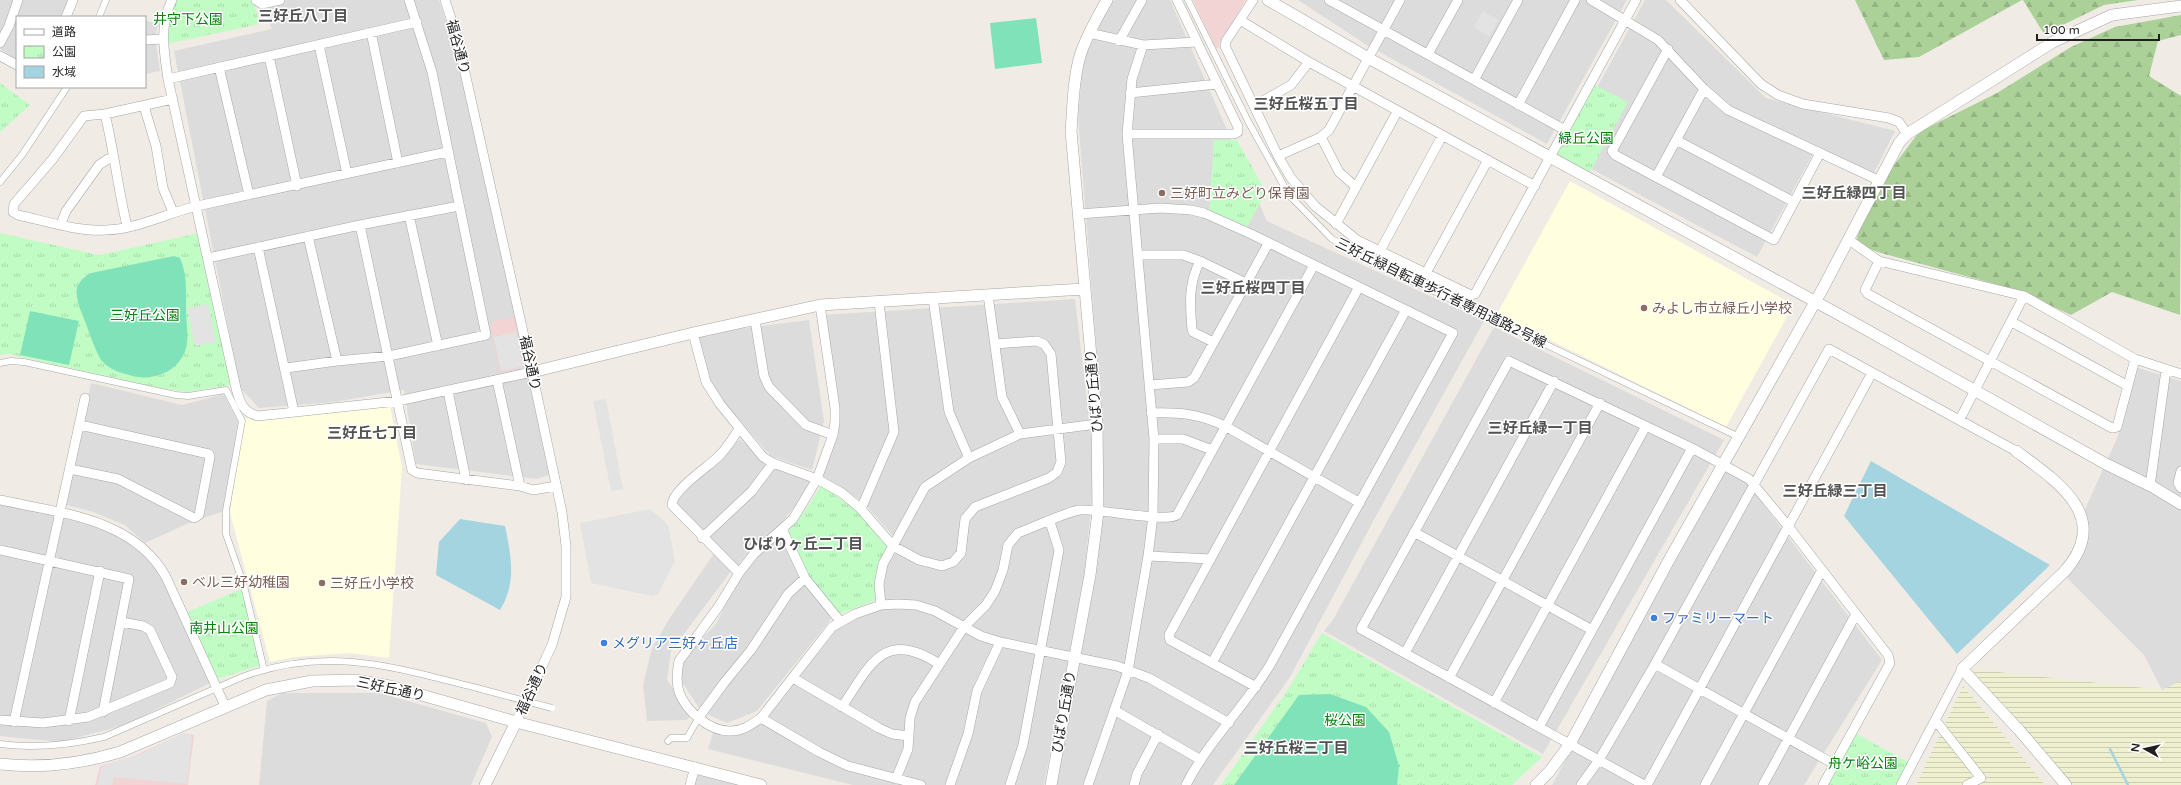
<svg xmlns="http://www.w3.org/2000/svg" width="2181" height="785" viewBox="0 0 2181 785" font-family="'Varela Round','Noto Sans JP',sans-serif">
<style>
.residential{fill:#dddcdc}
.commercial{fill:#f2d4d4}
.education{fill:#fffedf}
.farmland{fill:url(#farmland-rules)}
.forest{fill:url(#forest-firs)}
.park{fill:url(#park-tufts)}
.pitch{fill:#80e2b9}
.parking{fill:#e3e3e3}
.water{fill:#a4d4e0}
.lines{fill:none;stroke-linecap:round;stroke-linejoin:round}
.stream{stroke:#a4d4e0;stroke-width:2.5}
.pedestrian-casing{stroke:#a6a6a6;stroke-width:7}
.minor-casing{stroke:#a6a6a6;stroke-width:10}
.tertiary-casing{stroke:#a6a6a6;stroke-width:12}
.pedestrian{stroke:#fff;stroke-width:6}
.minor{stroke:#fff;stroke-width:9}
.tertiary{stroke:#fff;stroke-width:11}
.pedestrian-bridge-casing{stroke:#a6a6a6;stroke-width:7;stroke-linecap:butt}
.pedestrian-bridge{stroke:#fff;stroke-width:6}
.education-dot{fill:#8d6e63;stroke:#fff;stroke-width:1.5}
.shop-dot{fill:#3f7fe0;stroke:#fff;stroke-width:1.5}
.labels{text-anchor:middle;dominant-baseline:central;stroke-width:3;stroke-linejoin:round;paint-order:stroke}
.park-label{font-size:14px;fill:#07830e;stroke:#fff}
.street-label{font-size:14px;fill:#1f1f1f;stroke:#fff}
.education-label{font-size:14px;fill:#785e54;stroke:#fff;text-anchor:start}
.shop-label{font-size:14px;fill:#366cbe;stroke:#fff;text-anchor:start}
.neighbourhood-label{font-size:15px;font-weight:bold;fill:#525252;stroke:#fff}
</style>
<defs>
<pattern id="farmland-rules" width="6" height="5" patternUnits="userSpaceOnUse"><rect width="6" height="5" fill="#eef0d0"/><path d="M0 2.5h6" fill="none" stroke="#cccdb2"/></pattern>
<pattern id="forest-firs" width="22" height="20" patternUnits="userSpaceOnUse"><rect width="22" height="20" fill="#abd198"/><path d="M5 1l3.5 6h-7zM16 11l3.5 6h-7z" fill="#93b383"/></pattern>
<pattern id="park-tufts" width="24" height="20" patternUnits="userSpaceOnUse"><rect width="24" height="20" fill="#c1fcc4"/><path d="M3 7l-1-3M5 7V3M7 7l1-3M15 17l-1-3M17 17v-4M19 17l1-3" fill="none" stroke="#a5d8a8"/></pattern>
</defs>
<rect width="100%" height="100%" fill="#f0ece5"/>
<path class="residential" d="M0,0h70l-8,17h-45v43l-17,-11z
M259,0h180l38,117 72,358 -13,4 -120,-15 -12,-74 -70,12 -75,6 -19,-20 -66,-337 98,-22z
M1114,0h56l97,221 217,100 -108,195 -86,161 -77,108h-158l13,-55 34,-310 -24,-304 5,-53 14,-38z
M1298,0h329l-80,144 -182,-100z
M1645,0h21l100,98 129,33 -21,42 -57,-27 -60,111 -196,-104z
M145,20l13,5 -3,12 5,34 -15,3z
M1075,299l20,170 -11,108 -40,208h-191l-145,-36 5,-16 32,-6 24,-14 70,-86 45,-22 -2,-29 3,-16 13,-18 -35,-40 -42,-27 16,-46 -14,-114z
M809,320l15,101 -12,49 -41,-14 -48,-55 -13,-22 -12,-45z
M1494,327l230,113 -181,314 -219,-123 10,-13z
M2135,367l46,14v300l-19,9 -18,-35 -77,-77 13,-19 6,-29 -4,-14 36,-80z
M91,383l91,22 42,-11 14,27 -14,90 -35,12 -44,20 -20,-18 -32,-13 -29,-8z
M740,439l24,21 47,19 -12,22 -20,25 -22,17 -19,22 -64,-63z
M1726,469l18,10 138,181 -78,125h-252z
M0,503l83,20 39,13 35,31 53,116 -85,42 -65,17 -60,-6z
M780,534l51,85 -74,92 -30,12 -23,-10 -5,-5 -19,-29 1,-19 35,-36 23,-47z
M715,552l17,18 -61,81 -4,29 25,34 -5,6 -40,1 -4,-36 9,-37 19,-32z
M282,693h97l107,30 6,14 -21,48h-212l8,-84z
M697,766l61,19h-65z"/>
<path class="commercial" d="M1193,0h53l-27,44 1,3 -4,2z
M514,317l10,50 -24,5 -10,-50z
M184,733l10,2 -6,50h-93l5,-19 34,-10z"/>
<path class="education" d="M1570,181l217,120 1,14 -62,112 -229,-113z
M390,406l12,61 -13,191 -40,-5 -55,4 -24,5 -40,-149 12,-94z"/>
<path class="farmland" d="M1971,669l191,21 19,-9v104h-107z
M1963,686l82,99h-129z"/>
<path class="forest" d="M1855,0h167l-103,57 -35,3z
M2023,0h115l-34,5 -60,29z
M2181,15v20l-23,6 -9,35 32,20 -1,219 -68,-23 -41,23 -54,-25 -136,-37 -26,-9 7,-21 24,-47 33,-44 78,-39 74,-46 44,-20z"/>
<path class="park" d="M175,0h79l5,24 -93,20 5,-33z
M0,83l30,22 -30,27z
M1593,84l35,18 -39,72 -36,-19z
M1214,140h23l29,52 -21,39 -36,-18z
M0,233l99,22 100,-22 32,152 -44,7 -33,-5 -145,-33 -9,1z
M821,485l33,24 35,35c-12,18 -13,35 -13,56l-39,15 -31,-42 -18,-41 19,-24z
M242,589l20,76 -45,14 -30,-67z
M1322,633l220,124 -30,28h-291l68,-97z
M1853,732l55,30 -12,23h-71z"/>
<path class="pitch" d="M1036,18l6,45 -47,6 -5,-46z
M174,256l6,2c7,16 6,31 6,48 0,12 2,25 1,37 -3,24 -27,37 -49,34 -13,-3 -26,-5 -36,-16 -6,-7 -15,-36 -20,-47 -7,-18 -10,-31 9,-41z
M30,311l49,10 -10,44 -49,-10z
M1330,694l36,13 23,25 10,34 -2,19h-163l65,-90z"/>
<path class="parking" d="M1483,11l15,9 -9,16 -15,-9z
M208,304l8,38 -21,4 -8,-38z
M516,332l7,34 -22,5 -7,-34z
M606,399l17,90 -12,2 -18,-90z
M650,509l18,16 7,36 -17,33 -6,2 -61,-13 -11,-60z
M184,733l8,3 -5,48 -73,-7 -2,8h-15l5,-19 39,-12z"/>
<path class="water" d="M1871,461l179,104 -93,89 -113,-138z
M460,519l45,7c6,29 12,57 -5,84l-64,-35 3,-33z"/>
<g class="lines">
<path class="stream" d="M2110,749l18,36"/>
<defs>
<path id="pedestrian" d="M1188,0l61,123 40,72 43,44 81,42 326,156
M99,17l7,-17
M0,182l22,-27 45,-68
M0,363l11,-2 13,1 152,33 12,1 38,-6 16,31 -16,89v24l18,52 20,84
M668,741l3,-3h16l12,-21
M0,744c36,5 69,1 104,-7l138,-60c86,-32 151,-10 235,11"/>
<path id="minor" d="M172,0c-13,25 -8,52 -4,79l68,309c4,15 7,24 22,28l140,-15 134,-29
M256,0l6,4 18,-4
M445,0l12,37 75,335 30,140 4,34v51l-14,48 -36,77
M1253,0l-27,41 -1,5 53,110 13,22 24,28 42,34 114,55 4,-1 161,-294
M1329,0l236,130
M1591,0l67,40 46,49 24,21 150,70
M1680,0l81,84 17,11 25,9 86,14 10,4 8,12
M66,17l7,-17
M1240,20l69,42 226,124
M371,32l27,131
M1089,33l54,12 54,-3
M145,40l18,-1
M1119,41l23,-41
M0,43l9,-17 9,-26
M319,45l28,129
M1668,49l-56,102 3,4 159,85 46,-87
M1428,54l30,-54
M0,56l17,9
M269,56l28,130
M219,67l30,128
M168,79l249,-57
M1474,80l44,-80
M1130,93l87,-9
M173,99l-68,15 -21,2 -32,44 -38,44 -1,8 5,3c28,6 59,17 88,15 32,-1 61,-17 91,-24l250,-54
M1518,105l57,-105
M144,106l12,40 7,42 10,24
M1254,106l37,-21 18,-23
M105,114c9,37 13,75 22,112
M1127,134h107l4,-2v-5l-61,-127
M1321,137l18,35 17,15
M1676,140l118,62
M1278,156l43,-19 8,-7 71,-130
M1656,177l48,-88
M1079,214l81,-6 31,2 13,3 47,21 202,99 -183,332c-25,41 -63,78 -84,120
M409,215l29,131
M61,224l5,-13 33,-46 9,-6 6,-1
M1336,224l61,-112
M360,225l52,245 5,3 103,13 13,4 23,-4
M308,236l29,125
M1849,240l30,21 145,35 111,63 46,15
M258,247l36,165
M1380,251l62,-115
M1138,255h45l17,6 46,22
M208,258l152,-33 99,-19
M1200,261c-12,23 -10,44 -8,68l1,3 20,10
M1879,261l-14,29 3,4 244,134 5,-1 18,-68
M1426,273l62,-113
M988,295l14,102 18,37
M933,298l16,114 20,46
M820,305l15,103v14l-2,13 -16,44 -24,40 -39,35 -15,19 -20,33 -40,55c-2,10 -3,21 0,31 7,19 31,40 52,39 12,0 21,-7 30,-13l71,-91 23,-13 26,-9 17,-1 18,1 19,6 46,25 19,6 117,24 32,12 80,45
M755,320l9,56 5,11 37,38 27,10
M2012,322l116,64
M693,333l13,49 14,22 43,53 10,6 44,16 25,14 19,16 32,37 26,14 23,6 11,-4 8,-9 4,-34 10,-12 74,-29 8,-6 4,-10 -10,-108 -7,-10 -7,-3 -42,3
M286,368l51,-7 52,-5 97,-21 -54,-263 -23,-72
M497,380l23,106
M1150,385l38,-3 6,-4 74,-134
M448,391l18,89
M1151,413c29,-1 48,1 74,13l135,77
M1960,419l64,-123
M1154,439h29l29,11
M70,469l48,10 76,39 5,-3 11,-58 -1,-3 -129,-29
M2181,471l-3,12 3,5
M2150,486l16,-116
M0,500c59,13 134,18 166,77l59,129
M861,509l33,-77 -15,-130
M782,529l23,49 35,43
M1414,532l178,98
M702,538l50,-47 21,-28
M0,550l129,29 -26,133
M1148,556l63,3
M739,573l-67,-68c0,-15 36,-38 47,-49 8,-8 14,-18 20,-27
M881,605l-2,-21 4,-20 42,-77 44,-29 51,-24 77,-10
M1405,653l149,-272
M1212,663l194,-353
M1655,664l179,100
M793,678l86,50 13,6 17,2
M1449,678l151,-275
M1256,687l-86,-47 -1,-5 190,-348
M1494,703l152,-277
M842,707c28,-42 42,-79 97,-43
M1114,710l87,50
M699,717l25,-34 27,-33 37,-56 17,-16
M761,718l58,34 29,14 73,19
M0,720l43,3 45,-6 82,-34 2,-6 -22,-47 -7,-4 -21,-4
M69,721l31,-150
M1936,721l45,57 -14,7
M14,722l71,-324
M1539,727l153,-279
M896,779l12,-30 2,-31 5,-16 49,-75 22,-22 9,-14 8,-21 5,-25 10,-12c16,-6 46,-20 61,-23 19,-2 86,13 98,5l137,-250
M690,785l5,-18
M950,785l18,-51 9,-43 23,-49
M1010,785l13,-40 36,-195 -9,-28
M1088,785l40,-114 20,-115 5,-40 1,-77 -27,-305 5,-55 11,-34
M1134,785l3,-11 21,-40
M1581,785l18,-25 56,-96 174,-315 187,102
M1644,785l-283,-156 148,-268 183,87 57,31 39,47 100,129 2,8 -67,122
M1647,785l225,-412
M1705,785l117,-215
M1763,785l93,-171
M1901,785l61,-116"/>
<path id="tertiary" d="M1268,0l102,59 479,261 257,144 47,23 28,17
M532,372l161,-39 127,-28 264,-16
M2016,451c42,31 97,66 48,121l-102,97 57,61 47,55
M0,764c41,5 80,0 120,-12l146,-62 46,-9 43,-1 35,6 126,36 245,63
M485,785l31,-63
M1051,785l39,-210 8,-63 -1,-88 -26,-293c2,-24 2,-51 9,-75 6,-20 17,-38 27,-56
M1536,785l13,-13 21,-28 99,-184 154,-272 76,-145 8,-9 146,-92 59,-27 69,-9"/>
</defs>
<use href="#pedestrian" class="pedestrian-casing"/>
<use href="#minor" class="minor-casing"/>
<use href="#tertiary" class="tertiary-casing"/>
<use href="#pedestrian" class="pedestrian"/>
<use href="#minor" class="minor"/>
<use href="#tertiary" class="tertiary"/>
<defs>
<path id="pedestrian-bridge" d="M477,688l75,20"/>
</defs>
<use href="#pedestrian-bridge" class="pedestrian-bridge-casing"/>
<use href="#pedestrian-bridge" class="pedestrian-bridge"/>
</g>
<g class="education-dot">
<circle cx="1162" cy="193" r="4"/>
<circle cx="1644" cy="308" r="4"/>
<circle cx="184" cy="582" r="4"/>
<circle cx="322" cy="583" r="4"/>
</g>
<g class="shop-dot">
<circle cx="1654" cy="618" r="4"/>
<circle cx="604" cy="643" r="4"/>
</g>
<g class="labels">
<g class="park-label">
<text x="188" y="19">井守下公園</text>
<text x="1586" y="138">緑丘公園</text>
<text x="145" y="315">三好丘公園</text>
<text x="224" y="628">南井山公園</text>
<text x="1345" y="720">桜公園</text>
<text x="1863" y="763">舟ケ峪公園</text>
</g>
<g class="street-label">
<text transform="translate(458 47) rotate(75)">福谷通り</text>
<text transform="translate(1441 293) rotate(26)">三好丘緑自転車歩行者専用道路2号線</text>
<text transform="translate(530 363) rotate(78)">福谷通り</text>
<text transform="translate(1094 391) rotate(-95)">ひばり丘通り</text>
<text transform="translate(391 689) rotate(12)">三好丘通り</text>
<text transform="translate(532 689) rotate(-65)">福谷通り</text>
<text transform="translate(1064 712) rotate(-80)">ひばり丘通り</text>
</g>
<g class="education-label">
<text x="1170" y="193">三好町立みどり保育園</text>
<text x="1652" y="308">みよし市立緑丘小学校</text>
<text x="192" y="582">ベル三好幼稚園</text>
<text x="330" y="583">三好丘小学校</text>
</g>
<g class="shop-label">
<text x="1662" y="618">ファミリーマート</text>
<text x="612" y="643">メグリア三好ヶ丘店</text>
</g>
<g class="neighbourhood-label">
<text x="303" y="16">三好丘八丁目</text>
<text x="1306" y="104">三好丘桜五丁目</text>
<text x="1854" y="193">三好丘緑四丁目</text>
<text x="1253" y="288">三好丘桜四丁目</text>
<text x="1540" y="428">三好丘緑一丁目</text>
<text x="372" y="433">三好丘七丁目</text>
<text x="1835" y="491">三好丘緑三丁目</text>
<text x="803" y="544">ひばりヶ丘二丁目</text>
<text x="1296" y="748">三好丘桜三丁目</text>
</g>
</g>
<rect x="16" y="16" width="130" height="72" fill="#ffffff" stroke="#a5a5a5"/>
<rect x="24" y="29" width="20" height="6" fill="#ffffff" stroke="#a5a5a5"/>
<text x="52" y="36" font-size="12" fill="#1f1f1f">道路</text>
<rect x="24" y="46" width="20" height="12" fill="url(#park-tufts)" stroke="#a5a5a5"/>
<text x="52" y="56" font-size="12" fill="#1f1f1f">公園</text>
<rect x="24" y="66" width="20" height="12" fill="#a4d4e0" stroke="#a5a5a5"/>
<text x="52" y="76" font-size="12" fill="#1f1f1f">水域</text>
<g transform="translate(2145 749) rotate(278)" stroke="#ffffff" stroke-width="3" paint-order="stroke">
<path d="M0-3L7 15L0 10L-7 15Z" fill="#1f1f1f"/>
<text y="-6" font-size="11" font-weight="bold" text-anchor="middle" fill="#1f1f1f">N</text>
</g>
<path d="M2037 34v6h122v-6" fill="none" stroke="#1f1f1f" stroke-width="2"/>
<text x="2043" y="34" font-size="12" fill="#1f1f1f" stroke="#ffffff" stroke-width="3" paint-order="stroke">100 m</text>
</svg>
